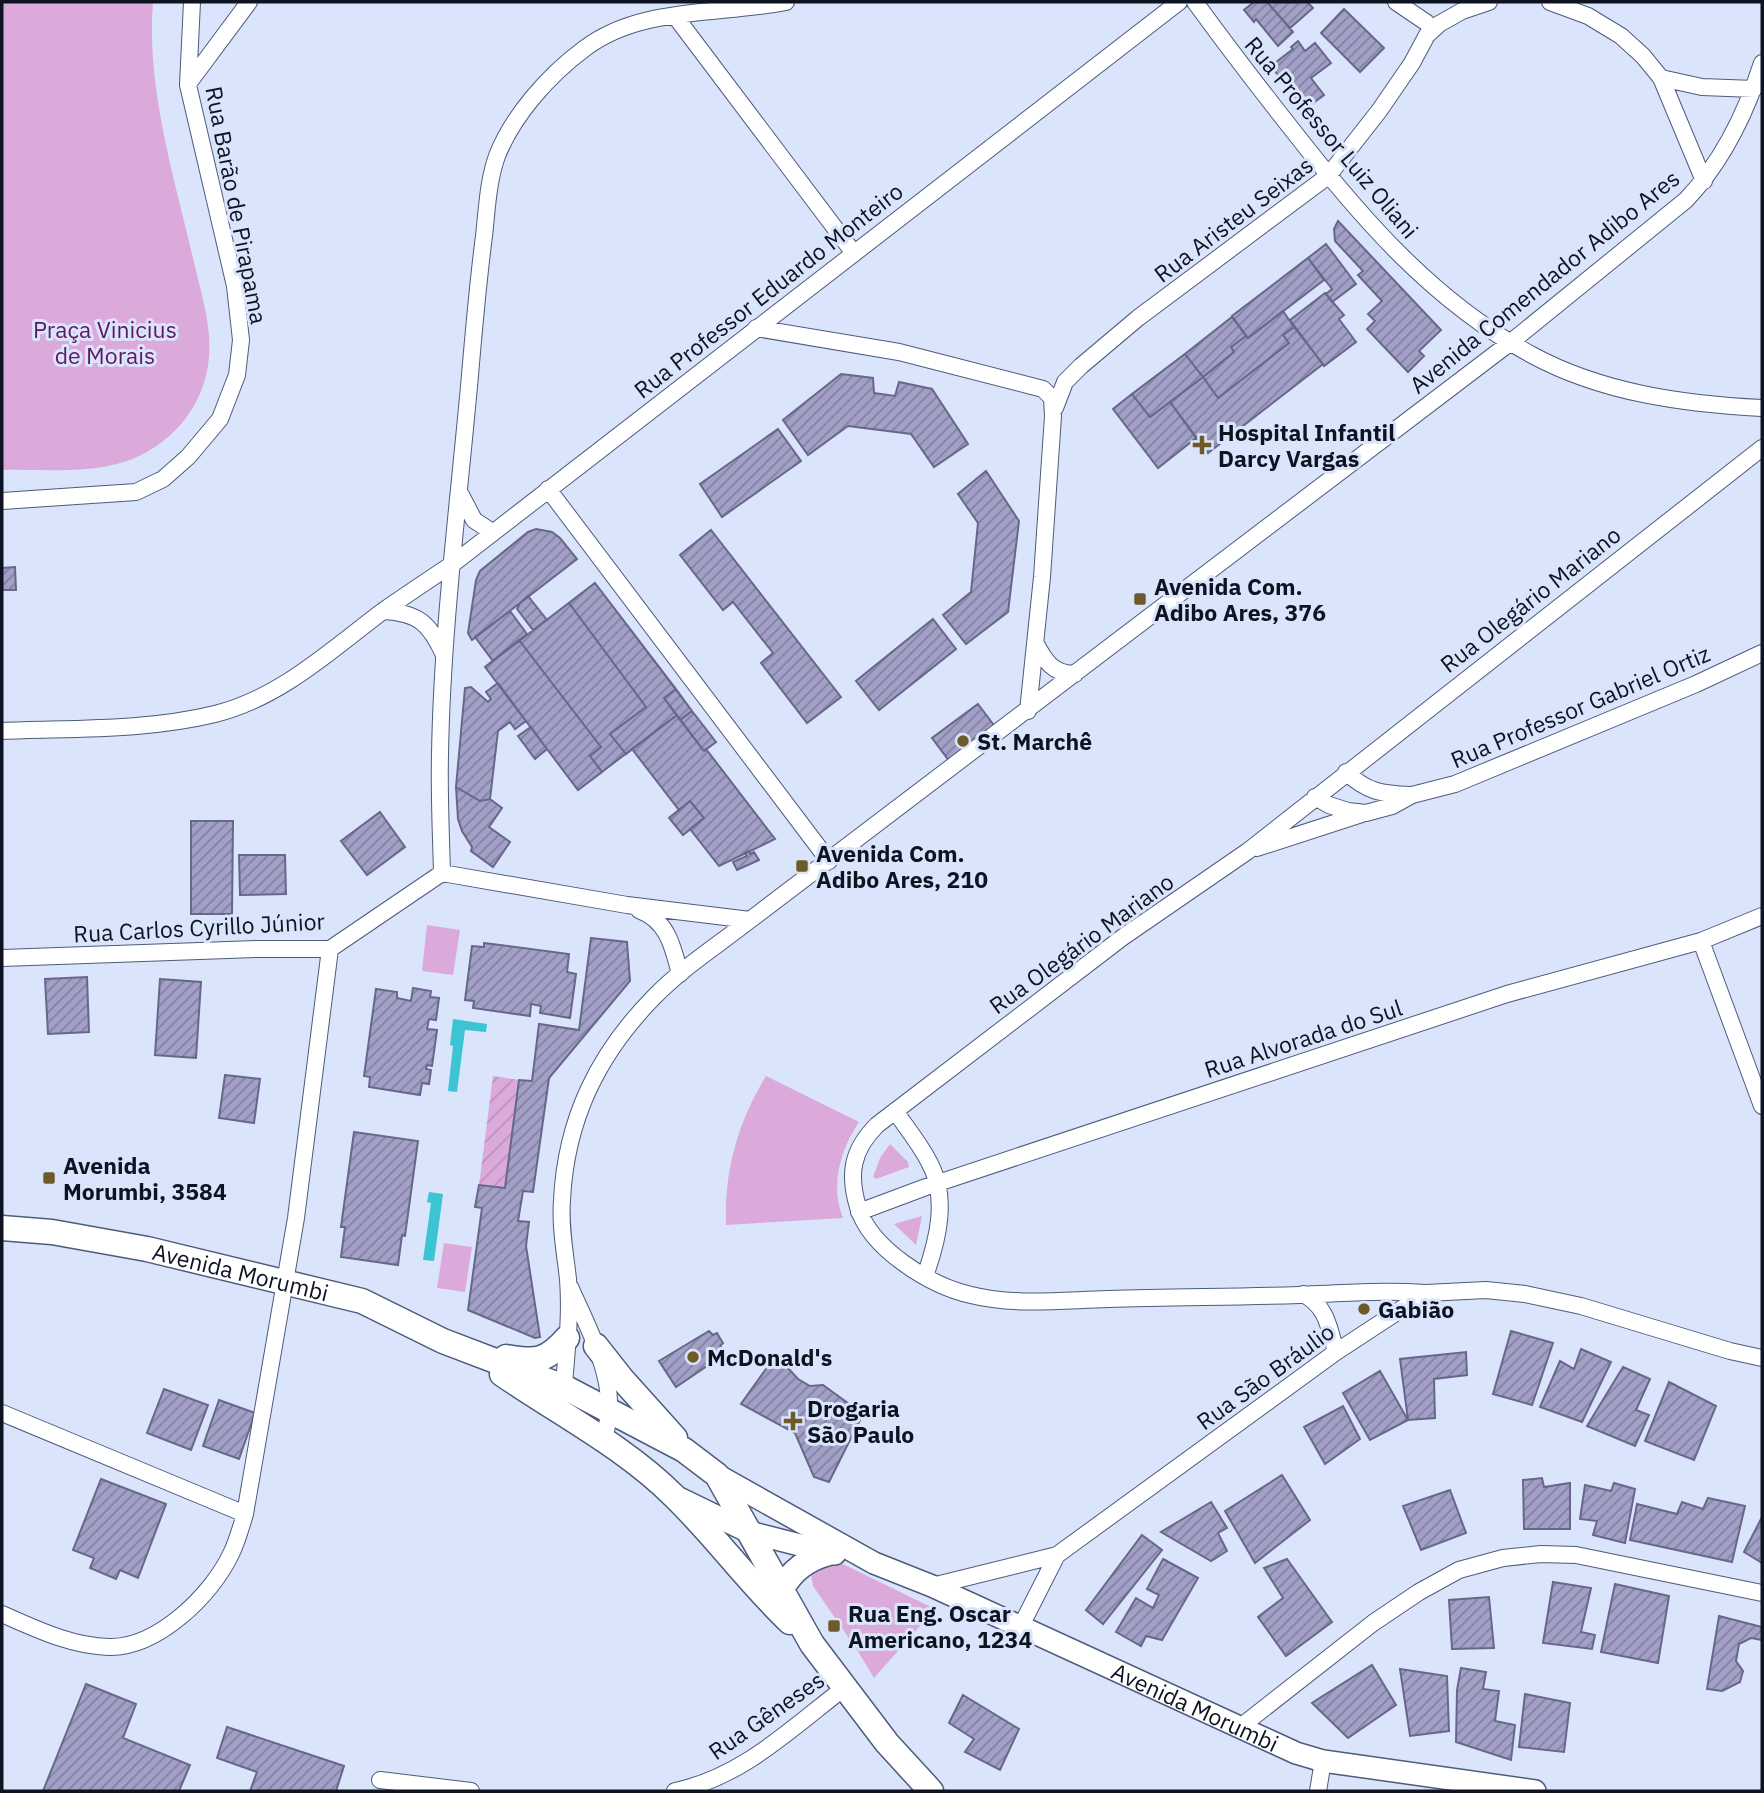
<svg xmlns="http://www.w3.org/2000/svg" width="1764" height="1793" viewBox="0 0 1764 1793" font-family="'IBM Plex Sans',sans-serif">
<style>
.green{fill:#dbaada}
.garden{fill:url(#garden-furrows)}
.water{fill:#3cc4d5}
.building{fill:url(#building-hatch);stroke:#68668a;stroke-width:2}
.lines{fill:none;stroke-linecap:round;stroke-linejoin:round}
.minor-casing{stroke:#4d5b7c;stroke-width:18}
.secondary-casing{stroke:#4d5b7c;stroke-width:24}
.primary-casing{stroke:#4d5b7c;stroke-width:27}
.minor{stroke:#fff;stroke-width:16}
.secondary{stroke:#fff;stroke-width:21}
.primary{stroke:#fff;stroke-width:24}
.poi-dot{fill:#6e5a29;stroke:#dae5fc;stroke-width:2.5}
.labels{text-anchor:middle;dominant-baseline:central;stroke-width:6;stroke-linejoin:round;paint-order:stroke}
.street-label{font-size:23px;fill:#0d1320;stroke:#dae5fc}
.park-label{font-size:23px;fill:#601762;stroke:#dae5fc}
.poi-label{font-size:23px;font-weight:bold;fill:#0d1320;stroke:#dae5fc;text-anchor:start}
</style>
<defs>
<pattern id="garden-furrows" width="10" height="10" patternUnits="userSpaceOnUse" patternTransform="scale(1.75)"><rect width="10" height="10" fill="#dbaada"/><path d="M-1 1l2-2M0 10L10 0M9 11l2-2" fill="none" stroke="#bb91bb"/></pattern>
<pattern id="building-hatch" width="6" height="6" patternUnits="userSpaceOnUse" patternTransform="scale(1.75)"><rect width="6" height="6" fill="#a2a0c7"/><path d="M-1 1l2-2M0 6l6-6M5 7l2-2" fill="none" stroke="#8281a1"/></pattern>
</defs>
<rect width="100%" height="100%" fill="#dae5fc"/>
<path class="green" d="M2,2h151c-7,85 21,174 40,256 7,32 19,66 16,99 -4,50 -39,90 -85,105 -38,12 -83,7 -122,8z
M427,925l33,5 -7,45 -31,-4z
M766,1076l93,46c-19,29 -29,63 -16,96l-117,7c-2,-54 12,-103 40,-149z
M890,1144l18,18 1,5 -33,12 -3,-2 7,-19z
M922,1216l-6,29 -22,-21z
M444,1243l28,4 -7,45 -28,-4z
M822,1557l25,9 88,43 -61,69 -15,-25 -46,-67 -3,-17z"/>
<path class="garden" d="M493,1076l26,4 -14,108 -26,-3z"/>
<path class="water" d="M453,1019l34,5 -1,8 -21,-2 -8,62 -9,-1 5,-45 -3,-1z
M429,1192l14,2 -9,67 -11,-1 8,-57 -4,-1z"/>
<path class="building" d="M1254,2h13l26,30 -15,14 -22,-27 -2,3 -10,-12z
M1267,2h40l6,6 -23,20z
M1344,9l40,39 -24,24 -39,-39z
M1298,41l7,10 10,-8 16,20 -20,15 13,17 -19,14 -34,-43 22,-17 -2,-2z
M1338,221l103,109 -22,21 5,5 -16,16 -41,-43 8,-8 -7,-7 14,-13 -24,-26 5,-4 -28,-30 -1,-12z
M1326,244l30,40 -24,18 -6,-8 6,-5 -24,-31z
M1308,258l16,22 -76,58 -16,-22z
M1325,293l19,22 -5,4 17,23 -32,24 -34,-46z
M1283,311l11,16 -11,8 6,8 -71,55 -15,-21 31,-25 -3,-5 15,-11 2,2z
M1232,317l14,19 -15,11 3,5 -31,25 -18,-23z
M1294,327l29,37 -115,89 -38,-51 33,-25 15,21 71,-55 -6,-8z
M1185,354l18,23 -53,40 -18,-23z
M841,374l32,4 1,15 21,3 4,-14 33,7 36,55 -34,23 -23,-33 -63,-8 -40,29 -25,-35z
M1132,394l18,23 20,-15 26,36 -38,30 -45,-59z
M778,429l23,32 -79,56 -22,-33z
M986,471l33,50 -11,91 -42,32 -23,-29 28,-23 7,-69 -20,-29z
M536,529l16,3 8,6 17,21 -105,81 -4,-7 8,-53 4,-9 48,-39z
M711,530l130,167 -34,26 -46,-60 12,-10 -40,-51 -10,8 -43,-55z
M15,567l1,23h-14v-22z
M595,583l97,128 -12,9 -3,-5 -99,75 -93,-123z
M595,583l81,106 -12,9 13,17 -51,39 -16,-20 36,-27 -77,-104z
M528,596l19,24 -14,10 -16,-21 3,-6z
M510,611l17,23 -34,27 -18,-24z
M933,619l23,30 -77,61 -23,-29z
M519,640l82,107 -11,9 12,16 -24,18 -93,-123z
M498,683l28,38 -11,8 -5,-7 -12,9 -8,68 -10,2 -24,-14 9,-99 6,-1 17,15 3,-3 -5,-7z
M676,689l16,22 -12,9 -16,-22z
M978,704l18,24 -46,34 -18,-24z
M692,711l24,31 -12,9 -24,-31z
M677,715l27,36 2,-2 69,90 -56,27 -29,-37 14,-11 -14,-17 -11,9 -47,-61z
M531,727l16,22 -12,10 -17,-23z
M456,787l24,14 10,-2 12,9 -13,19 21,15 -17,25 -22,-16 1,-4 -10,-16 -4,-12z
M690,801l14,17 -21,17 -14,-17z
M380,812l25,35 -38,28 -26,-34z
M191,821h42l-1,93h-41z
M749,851l1,3 4,-2 5,8 -22,10 -4,-8 14,-6 -2,-3z
M239,855h46l1,39 -46,1z
M591,938l36,4 3,39 -81,97 -16,114 -10,-1 -5,30 11,1 -3,24 14,91 -5,1 -67,-28 14,-102 -7,-1 4,-22 26,3 14,-108 13,1 7,-57 40,6z
M484,943l85,11 -2,18 9,2 -6,44 -30,-5 1,-7 -10,-2 -1,12 -57,-8 1,-7 -9,-1 7,-54 12,1z
M87,977l2,55 -41,2 -3,-55z
M160,979l41,3 -5,76 -41,-3z
M413,988l18,3 -1,6 9,1 -3,22 -7,-1 -2,10 10,1 -5,36 -5,-1 -1,4 5,1 -2,14 -7,-1 -2,12 -51,-8 1,-10 -6,-1 12,-87 21,3v6l14,3z
M225,1075l35,4 -6,44 -35,-5z
M354,1132l64,9 -13,95 -3,-1 -4,30 -57,-8 4,-30h-4z
M709,1331l4,4 4,-2 6,10 -3,3 6,7 -50,34 -17,-26z
M1511,1331l42,12 -21,62 -39,-11z
M1581,1349l30,13 -29,60 -42,-15 20,-46 14,8z
M1466,1352l1,23 -33,4 1,39 -27,2 -8,-61z
M776,1355l22,24 12,7 13,-1 40,29 -34,68 -15,-5 -19,-44 -54,-29z
M1623,1367l27,12 -14,31 13,5 -14,31 -48,-20z
M1380,1371l28,49 -38,20 -27,-47z
M1669,1382l47,24 -22,54 -49,-19z
M164,1389l44,16 -17,45 -44,-17z
M219,1400l36,13 -16,46 -36,-13z
M1343,1406l17,33 -35,25 -21,-37z
M1282,1475l28,45 -55,43 -30,-52z
M1542,1478l2,9 26,-4v46h-46l-1,-49z
M101,1479l65,25 -28,74 -18,-8 -4,9 -26,-11 4,-10 -21,-8z
M1614,1483l21,6 -10,54 -32,-8 4,-14 -17,-2 5,-34 26,6z
M1450,1490l16,43 -45,17 -18,-44z
M1708,1498l37,8 -13,56 -102,-22 7,-36 40,10 5,-12 21,7z
M1211,1502l16,26 -9,5 9,18 -16,10 -50,-29z
M1762,1517v46l-18,-11z
M1142,1535l20,15 -59,74 -17,-14z
M1163,1559l35,19 -36,62 -16,-4 -5,10 -25,-14 20,-34 17,10 6,-13 -12,-6z
M1287,1559l45,63 -46,34 -28,-39 25,-19 -19,-30z
M1553,1582l38,6 -10,44 14,3 -3,14 -49,-6z
M1615,1584l54,12 -11,67 -57,-11z
M1489,1597l5,51 -42,1 -3,-49z
M1719,1616l43,11v13l-11,-2 -12,6 -3,17 7,10 -3,11 -18,9 -15,-2z
M1372,1665l24,40 -48,33 -36,-35z
M1461,1668l25,4 -3,17 16,2 -4,30 20,4 -4,35 -55,-18 1,-52z
M1400,1669l47,7 2,55 -39,5z
M86,1684l50,20 -13,34 67,27 -11,26h-136z
M1525,1694l45,9 -6,49 -45,-5z
M963,1695l56,34 -19,41 -35,-18 9,-13 -25,-16z
M227,1727l117,39 -8,25h-86l7,-19 -40,-14z"/>
<g class="lines">
<defs>
<path id="minor" d="M1195,2c32,44 65,87 99,130 68,87 140,170 238,223 70,38 152,49 230,53
M1396,2l31,21
M1550,2l38,14 33,20 22,20 18,22 43,103
M675,16l178,236
M1661,78l41,9 52,2
M188,84l61,-82
M756,328l143,24 144,37 9,9 1,18 -11,161 -14,134
M1055,408l10,-26 16,-16 57,-48 190,-142 51,-65 33,-48 15,-28 12,-11 23,-13 27,-9
M548,489l281,372
M461,495l13,25 18,12
M2,501l134,-9 27,-13 25,-22 32,-38 17,-44 4,-35 -6,-54 -47,-201 4,-83
M384,611c35,2 46,13 60,44
M1036,644c9,17 17,30 39,30
M2,731c71,-3 143,0 213,-17 65,-16 116,-64 168,-103 23,-16 47,-32 71,-48l725,-561
M1346,772c21,20 36,22 64,23
M1315,797l14,8 19,6 18,2 26,-7 20,-11 43,-11 241,-100 66,-31
M1257,848l105,-34
M442,873c-1,-39 -3,-79 -2,-118 2,-126 19,-255 30,-380 4,-47 8,-93 14,-139 3,-27 4,-55 13,-80 16,-41 52,-81 87,-107 56,-43 136,-34 202,-47
M639,910c29,11 34,37 41,64
M1701,941l61,165
M2,958l254,-9h74l112,-76 185,32 123,15
M895,1111c11,16 24,32 33,49 21,36 10,80 -3,116
M859,1212l67,-25 581,-193 194,-53 61,-25
M570,1287c16,36 42,84 39,125 -1,9 -3,18 -4,27
M1426,1293c-43,-3 -84,0 -127,2 -63,2 -127,2 -191,4 -44,1 -93,7 -137,-4 -40,-9 -101,-46 -113,-88 -10,-33 -6,-57 19,-82l246,-188 125,-86 514,-403
M1303,1294c24,12 26,34 33,58
M563,1396c3,-38 8,-79 5,-117 -3,-27 -8,-52 -6,-79 4,-81 36,-146 92,-203 28,-29 64,-52 96,-77l761,-578 175,-142c37,-39 60,-87 76,-137
M2,1413l243,101 51,-296 34,-269
M932,1586l125,-31 279,-203 90,-59 60,-3 39,4 56,12 149,45 32,7
M2,1614c34,15 69,32 107,33 48,1 102,-51 122,-93 6,-12 10,-27 14,-40
M1021,1626l36,-71
M1239,1728l134,-105 46,-31 40,-22 44,-12 38,-4 35,1 186,38
M380,1780l91,11
M675,1791c66,-13 117,-63 169,-103
M1318,1791l5,-30"/>
<g id="secondary">
<path id="s1" d="M717,1475l157,88 58,23 364,167 27,8 212,30"/>
<path d="M681,1499l68,33 86,22"/>
</g>
<g id="primary">
<path id="s2" d="M2,1228l50,4 95,17 215,52 81,40 121,46 120,63 33,25 95,169 75,99 44,48"/>
<path d="M596,1346l26,33 53,59"/>
<path d="M506,1357c30,5 40,5 61,-19"/>
<path d="M502,1374c58,40 123,73 173,123 41,40 74,86 115,125"/>
<path d="M781,1590c11,-20 26,-31 48,-37"/>
</g>
</defs>
<use href="#minor" class="minor-casing"/>
<use href="#secondary" class="secondary-casing"/>
<use href="#primary" class="primary-casing"/>
<use href="#minor" class="minor"/>
<use href="#secondary" class="secondary"/>
<use href="#primary" class="primary"/>
</g>
<g class="poi-dot">
<path d="M1198.5 434.5h7v7h7v7h-7v7h-7v-7h-7v-7h7z"/>
<rect x="1133" y="592" width="14" height="14" rx="3.5"/>
<circle cx="963" cy="741" r="7"/>
<rect x="795" y="859" width="14" height="14" rx="3.5"/>
<rect x="42" y="1171" width="14" height="14" rx="3.5"/>
<circle cx="1364" cy="1309" r="7"/>
<circle cx="693" cy="1357" r="7"/>
<path d="M789.5 1410.5h7v7h7v7h-7v7h-7v-7h-7v-7h7z"/>
<rect x="827" y="1619" width="14" height="14" rx="3.5"/>
</g>
<g class="labels">
<g class="street-label">
<text transform="translate(1332 137) rotate(50)">Rua Professor Luiz Oliani</text>
<text transform="translate(237 205) rotate(79)">Rua Barão de Pirapama</text>
<text transform="translate(1233 219) rotate(-37)">Rua Aristeu Seixas</text>
<text transform="translate(1544 281) rotate(-39)">Avenida Comendador Adibo Ares</text>
<text transform="translate(768 290) rotate(-38)">Rua Professor Eduardo Monteiro</text>
<text transform="translate(1530 599) rotate(-38)">Rua Olegário Mariano</text>
<text transform="translate(1580 706) rotate(-23)">Rua Professor Gabriel Ortiz</text>
<text transform="translate(199 927) rotate(-3)">Rua Carlos Cyrillo Júnior</text>
<text transform="translate(1081 943) rotate(-36)">Rua Olegário Mariano</text>
<text transform="translate(1303 1038) rotate(-18)">Rua Alvorada do Sul</text>
<text stroke="none"><textPath href="#s2" startOffset="243">Avenida Morumbi</textPath></text>
<text transform="translate(1265 1376) rotate(-36)">Rua São Bráulio</text>
<text stroke="none"><textPath href="#s1" startOffset="532">Avenida Morumbi</textPath></text>
<text transform="translate(766 1715) rotate(-35)">Rua Gêneses</text>
</g>
<g class="park-label">
<text x="105" y="329">Praça Vinicius<tspan x="105" dy="26">de Morais</tspan></text>
</g>
<g class="poi-label">
<text x="1218" y="432">Hospital Infantil<tspan x="1218" dy="26">Darcy Vargas</tspan></text>
<text x="1154" y="586">Avenida Com.<tspan x="1154" dy="26">Adibo Ares, 376</tspan></text>
<text x="977" y="741">St. Marchê</text>
<text x="816" y="853">Avenida Com.<tspan x="816" dy="26">Adibo Ares, 210</tspan></text>
<text x="63" y="1165">Avenida<tspan x="63" dy="26">Morumbi, 3584</tspan></text>
<text x="1378" y="1309">Gabião</text>
<text x="707" y="1357">McDonald's</text>
<text x="807" y="1408">Drogaria<tspan x="807" dy="26">São Paulo</tspan></text>
<text x="848" y="1613">Rua Eng. Oscar<tspan x="848" dy="26">Americano, 1234</tspan></text>
</g>
</g>
<rect width="1764" height="1793" fill="none" stroke="#0d1320" stroke-width="7"/>
</svg>
